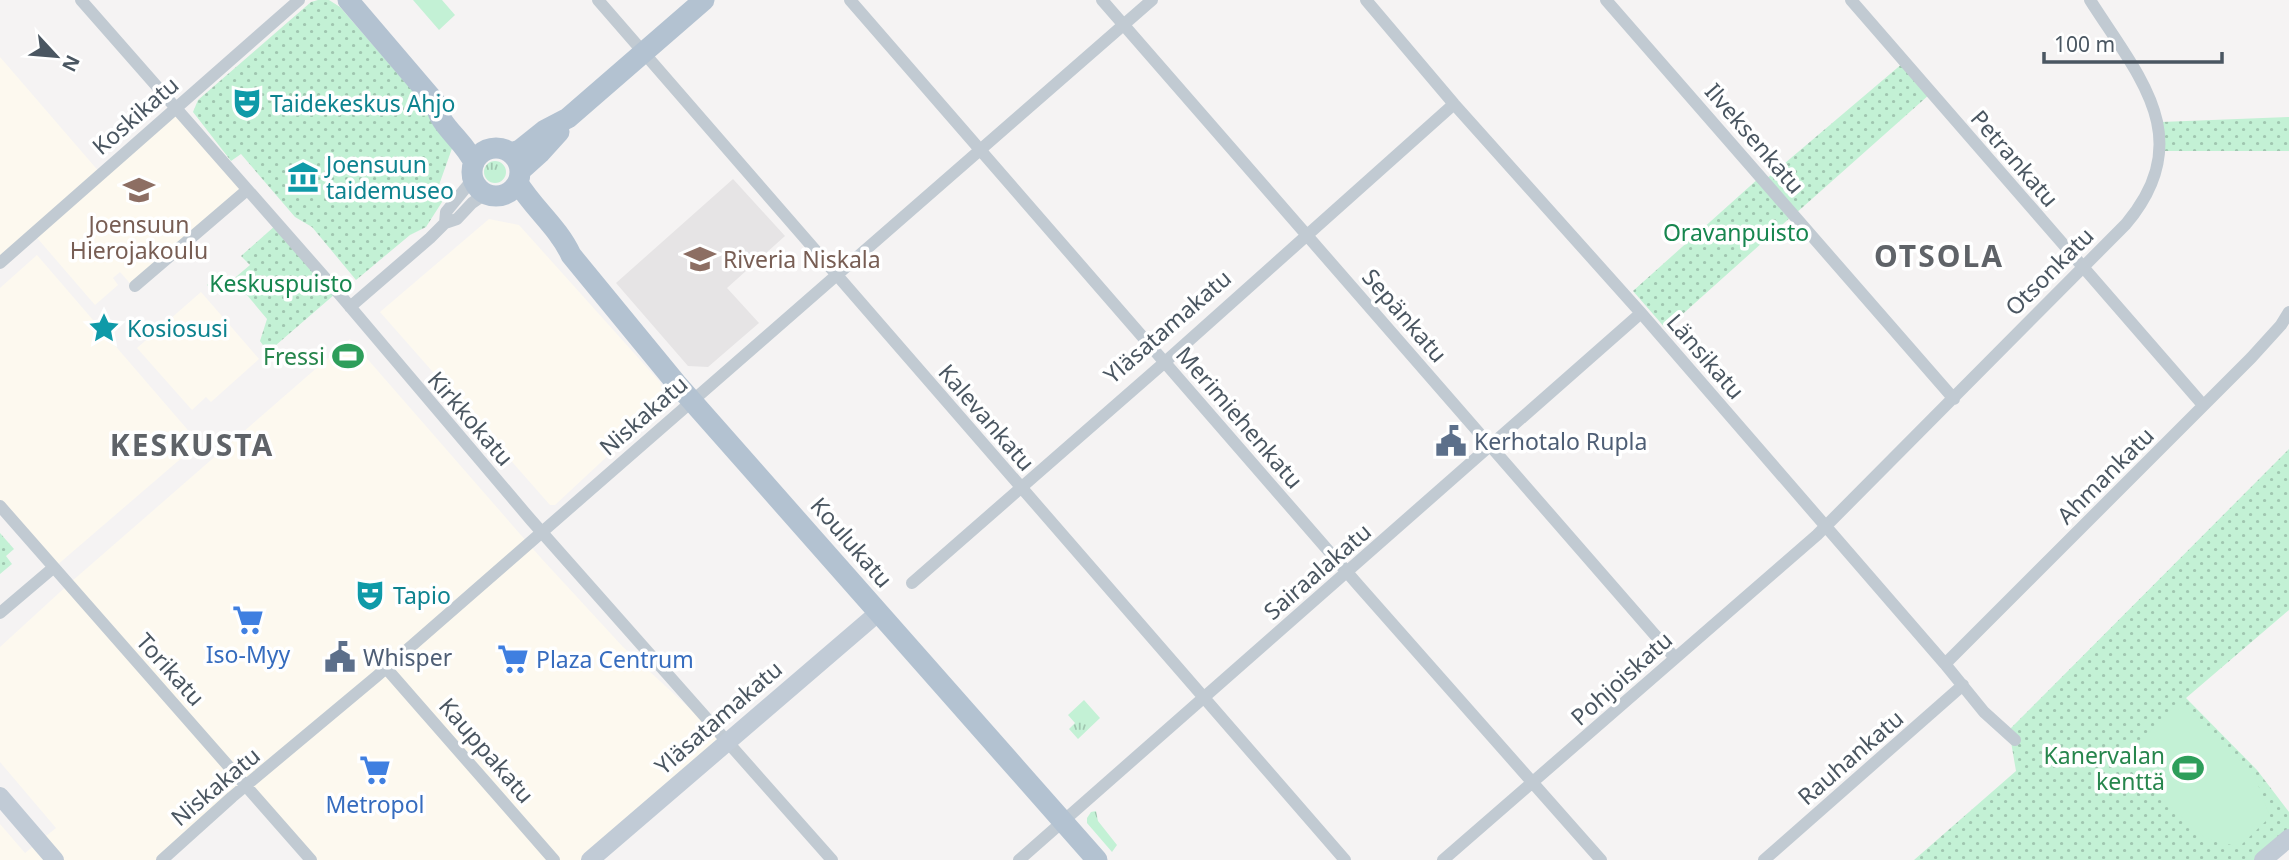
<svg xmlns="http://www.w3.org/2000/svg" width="2289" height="860" viewBox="0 0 2289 860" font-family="'Noto Sans',sans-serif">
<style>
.commercial{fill:#fdf9ef}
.education{fill:#e6e4e5}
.grass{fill:url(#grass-tufts)}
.park{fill:url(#park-dots)}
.pitch{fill:#c3f1d5}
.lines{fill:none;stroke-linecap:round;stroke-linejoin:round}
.street{stroke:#c1cad2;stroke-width:12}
.secondary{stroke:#c1cbd6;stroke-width:18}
.primary{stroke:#b3c2d1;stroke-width:21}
.labels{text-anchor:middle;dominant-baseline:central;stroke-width:7;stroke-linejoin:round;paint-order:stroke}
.culture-label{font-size:23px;fill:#0d838f;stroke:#fff;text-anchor:start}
.street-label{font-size:23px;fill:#4a5661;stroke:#fff}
.education-label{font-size:23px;fill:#785e54;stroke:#fff}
.park-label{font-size:23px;fill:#17864f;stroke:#fff}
.leisure-label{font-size:23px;fill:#27864d;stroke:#fff;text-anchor:end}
.service-label{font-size:23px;fill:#4e5e75;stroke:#fff;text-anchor:start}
.shop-label{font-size:23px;fill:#366cbe;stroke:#fff}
.district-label{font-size:30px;font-weight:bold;letter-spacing:2px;fill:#5f6368;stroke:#fff}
</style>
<defs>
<pattern id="grass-tufts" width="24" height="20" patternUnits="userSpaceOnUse" patternTransform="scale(1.75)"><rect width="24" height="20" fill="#c3f1d5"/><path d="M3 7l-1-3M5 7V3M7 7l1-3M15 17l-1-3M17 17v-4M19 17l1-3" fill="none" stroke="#a0c6b0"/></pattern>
<pattern id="park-dots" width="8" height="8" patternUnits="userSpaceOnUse" patternTransform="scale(1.75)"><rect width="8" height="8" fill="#c3f1d5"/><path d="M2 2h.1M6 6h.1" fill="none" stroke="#a0c6b0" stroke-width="1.8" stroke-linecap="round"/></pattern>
</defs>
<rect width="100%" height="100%" fill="#f5f3f3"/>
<path class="commercial" d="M0,57l101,117 75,-65 72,85 -112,96 -16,-18 -7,6 5,7 -23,20 -63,-73 -32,27z
M489,219l30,6 141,157 3,14 -5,13 -103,96h-5l-170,-193z
M37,255l162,188 -143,123 -56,-65v-213z
M201,292l58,67 -48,43 -5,-5 -14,13 -55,-62z
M350,339l191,219 82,89 101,93 -140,120h-276l-60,-69 -81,69h-167v-36l25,29 31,-25 -56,-66v-115l71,-65z"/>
<path class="education" d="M733,179l52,57 -58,52 32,35 -51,44 -20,-1 -72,-83z"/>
<path class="grass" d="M484 172a11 11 0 1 1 22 0a11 11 0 1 1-22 0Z
M1084,700l16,18 -22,21 -9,-10 6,-6 -7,-8z
M1096,811l2,10 19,24 -5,7 -25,-29v-5l4,-6z"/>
<path class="park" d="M318,0h11l11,7 115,133 -16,45 3,17 -16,25 -16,8 -54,45 -44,-53 -17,-10 -54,-63 -10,7 -38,-49 5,-12 113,-98z
M1903,63l27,31 -135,120 -30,-34z
M2289,117v34h-126l-2,-29z
M1759,178l33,38 -126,113 -33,-38z
M276,225l59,69 -67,58 -8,-11 7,-22 -20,-24 -33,-4 -7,-6 15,-13 8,10 20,-17 -9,-9z
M2289,449v161l-103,88 71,72 32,42v19l-35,29h-340l102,-89 -7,-41z
M0,533l14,16 -8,7 6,8 -12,10z"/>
<path class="pitch" d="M413,0h29l13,15 -16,15z
M2179,701l75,73 16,43 -31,30 -34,-9 -84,-76z"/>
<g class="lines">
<path class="street" d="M81,0l260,296 190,224 301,340
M598,0l747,860
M850,0l509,586 242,274
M1102,0l573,658
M1366,0l88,104 187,209 304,351 39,48 31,28
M1606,0l348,399
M1851,0l352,405
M445,223l1,-11 27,-33
M0,263l299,-263
M135,286l112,-96
M350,307l80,-69 15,-15 12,-4 15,-16 13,-9
M0,506l311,354
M912,583l253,-221 289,-258
M0,613l53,-45
M1945,664l306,-306 30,-33 8,-13
M386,668l168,192
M162,860l70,-63 145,-121 775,-676
M1019,860l622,-547
M1443,860l374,-325 309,-311c72,-86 13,-147 -36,-224
M1764,860l199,-175"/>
<path class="secondary" d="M0,796l55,64
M590,860l289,-248
M2263,860l26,-22"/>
<path class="primary" d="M348,0l88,103c1,22 29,38 38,60
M472 172a24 24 0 1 1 48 0a24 24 0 1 1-48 0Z
M511,153l9,-3 25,-20 23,-12 136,-118
M520,171l20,-18 19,-21
M518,183c16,26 40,44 53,72l105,128 421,477"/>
</g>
<defs>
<symbol id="theatre-bare" viewBox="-9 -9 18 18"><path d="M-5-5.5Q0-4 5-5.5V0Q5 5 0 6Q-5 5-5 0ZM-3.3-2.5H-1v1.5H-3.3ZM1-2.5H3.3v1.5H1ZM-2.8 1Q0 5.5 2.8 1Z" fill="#0f9aa8" stroke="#fff" stroke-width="2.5" paint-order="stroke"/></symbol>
<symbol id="museum-bare" viewBox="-9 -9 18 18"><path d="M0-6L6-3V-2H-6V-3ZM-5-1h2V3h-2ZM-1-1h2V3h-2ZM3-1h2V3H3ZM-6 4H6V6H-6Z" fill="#0f9aa8" stroke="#fff" stroke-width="2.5" paint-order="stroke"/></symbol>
<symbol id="university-bare" viewBox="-9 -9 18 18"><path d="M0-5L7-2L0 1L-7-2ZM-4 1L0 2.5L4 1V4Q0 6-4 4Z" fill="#8d6e63" stroke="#fff" stroke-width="2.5" paint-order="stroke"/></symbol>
<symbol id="school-bare" viewBox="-9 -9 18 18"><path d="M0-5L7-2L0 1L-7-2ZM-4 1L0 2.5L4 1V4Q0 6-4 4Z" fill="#8d6e63" stroke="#fff" stroke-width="2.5" paint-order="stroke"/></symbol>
<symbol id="sight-bare" viewBox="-9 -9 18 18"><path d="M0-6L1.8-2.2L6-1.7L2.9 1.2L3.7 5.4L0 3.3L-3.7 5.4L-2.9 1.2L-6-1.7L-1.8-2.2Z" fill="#0f9aa8" stroke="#fff" stroke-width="2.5" paint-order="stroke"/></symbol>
<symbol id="stadium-bare" viewBox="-9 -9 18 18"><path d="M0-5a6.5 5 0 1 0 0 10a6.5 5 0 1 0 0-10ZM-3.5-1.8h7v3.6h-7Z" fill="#2e9e5b" stroke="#fff" stroke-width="2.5" paint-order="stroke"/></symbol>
<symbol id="civic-bare" viewBox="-9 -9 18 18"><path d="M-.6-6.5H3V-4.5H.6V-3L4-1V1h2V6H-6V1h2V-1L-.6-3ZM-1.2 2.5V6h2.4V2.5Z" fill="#5c6f8a" stroke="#fff" stroke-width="2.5" paint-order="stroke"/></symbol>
<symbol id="supermarket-bare" viewBox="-9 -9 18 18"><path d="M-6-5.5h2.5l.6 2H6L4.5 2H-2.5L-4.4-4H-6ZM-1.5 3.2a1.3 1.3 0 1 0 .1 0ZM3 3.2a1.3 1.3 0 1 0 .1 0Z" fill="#3f7fe0" stroke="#fff" stroke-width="2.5" paint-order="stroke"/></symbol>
</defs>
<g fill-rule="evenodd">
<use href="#theatre-bare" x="225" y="81" width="44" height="44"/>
<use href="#museum-bare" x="281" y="155" width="44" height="44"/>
<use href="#university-bare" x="117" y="168" width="44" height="44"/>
<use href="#school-bare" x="678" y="237" width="44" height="44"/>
<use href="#sight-bare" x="82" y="306" width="44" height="44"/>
<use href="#stadium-bare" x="326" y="334" width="44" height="44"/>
<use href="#civic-bare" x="1429" y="419" width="44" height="44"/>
<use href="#theatre-bare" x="348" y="573" width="44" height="44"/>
<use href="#supermarket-bare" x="226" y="598" width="44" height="44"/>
<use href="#civic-bare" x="318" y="635" width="44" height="44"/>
<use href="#supermarket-bare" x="491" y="637" width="44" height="44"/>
<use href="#stadium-bare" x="2166" y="746" width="44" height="44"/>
<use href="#supermarket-bare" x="353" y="748" width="44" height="44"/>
</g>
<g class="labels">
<g class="culture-label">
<text x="270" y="103">Taidekeskus Ahjo</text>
<text x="326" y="164">Joensuun<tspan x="326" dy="26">taidemuseo</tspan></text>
<text x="127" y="328">Kosiosusi</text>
<text x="393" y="595">Tapio</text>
</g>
<g class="street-label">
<text transform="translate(135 115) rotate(-41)">Koskikatu</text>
<text transform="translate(1755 138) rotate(49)">Ilveksenkatu</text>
<text transform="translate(2015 158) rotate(49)">Petrankatu</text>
<text transform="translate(2049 271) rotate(-45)">Otsonkatu</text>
<text transform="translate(1405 315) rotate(49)">Sepänkatu</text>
<text transform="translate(1167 326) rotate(-41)">Yläsatamakatu</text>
<text transform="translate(1706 356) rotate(49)">Länsikatu</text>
<text transform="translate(643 415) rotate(-41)">Niskakatu</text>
<text transform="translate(987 417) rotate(49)">Kalevankatu</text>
<text transform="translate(1240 417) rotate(49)">Merimiehenkatu</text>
<text transform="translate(471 418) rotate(49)">Kirkkokatu</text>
<text transform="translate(2105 475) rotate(-45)">Ahmankatu</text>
<text transform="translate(852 542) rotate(49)">Koulukatu</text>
<text transform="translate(1317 571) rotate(-41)">Sairaalakatu</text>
<text transform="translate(171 669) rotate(48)">Torikatu</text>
<text transform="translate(1621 678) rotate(-42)">Pohjoiskatu</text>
<text transform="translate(718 717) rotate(-41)">Yläsatamakatu</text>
<text transform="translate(487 750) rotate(49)">Kauppakatu</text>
<text transform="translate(1850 757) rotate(-41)">Rauhankatu</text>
<text transform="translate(215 786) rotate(-40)">Niskakatu</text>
</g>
<g class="education-label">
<text x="139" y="224">Joensuun<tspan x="139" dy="26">Hierojakoulu</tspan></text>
<text x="723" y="259" text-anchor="start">Riveria Niskala</text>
</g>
<g class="park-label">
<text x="1736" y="232">Oravanpuisto</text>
<text x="281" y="283">Keskuspuisto</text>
</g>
<g class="leisure-label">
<text x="325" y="356">Fressi</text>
<text x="2165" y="755">Kanervalan<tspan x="2165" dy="26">kenttä</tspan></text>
</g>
<g class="service-label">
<text x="1474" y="441">Kerhotalo Rupla</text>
<text x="363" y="657">Whisper</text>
</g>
<g class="shop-label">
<text x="248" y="654">Iso-Myy</text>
<text x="536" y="659" text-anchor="start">Plaza Centrum</text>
<text x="375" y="804">Metropol</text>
</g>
<g class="district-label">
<text x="1939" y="255">OTSOLA</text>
<text x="192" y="444">KESKUSTA</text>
</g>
</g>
<g transform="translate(56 56) rotate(116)" stroke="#ffffff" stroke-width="5" paint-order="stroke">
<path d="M0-5L12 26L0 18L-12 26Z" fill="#4a5661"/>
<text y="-10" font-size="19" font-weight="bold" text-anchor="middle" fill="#4a5661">N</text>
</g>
<path d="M2044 52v10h178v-10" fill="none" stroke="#4a5661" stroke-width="3.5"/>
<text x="2054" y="52" font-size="21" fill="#4a5661" stroke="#ffffff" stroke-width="5" paint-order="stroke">100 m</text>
</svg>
